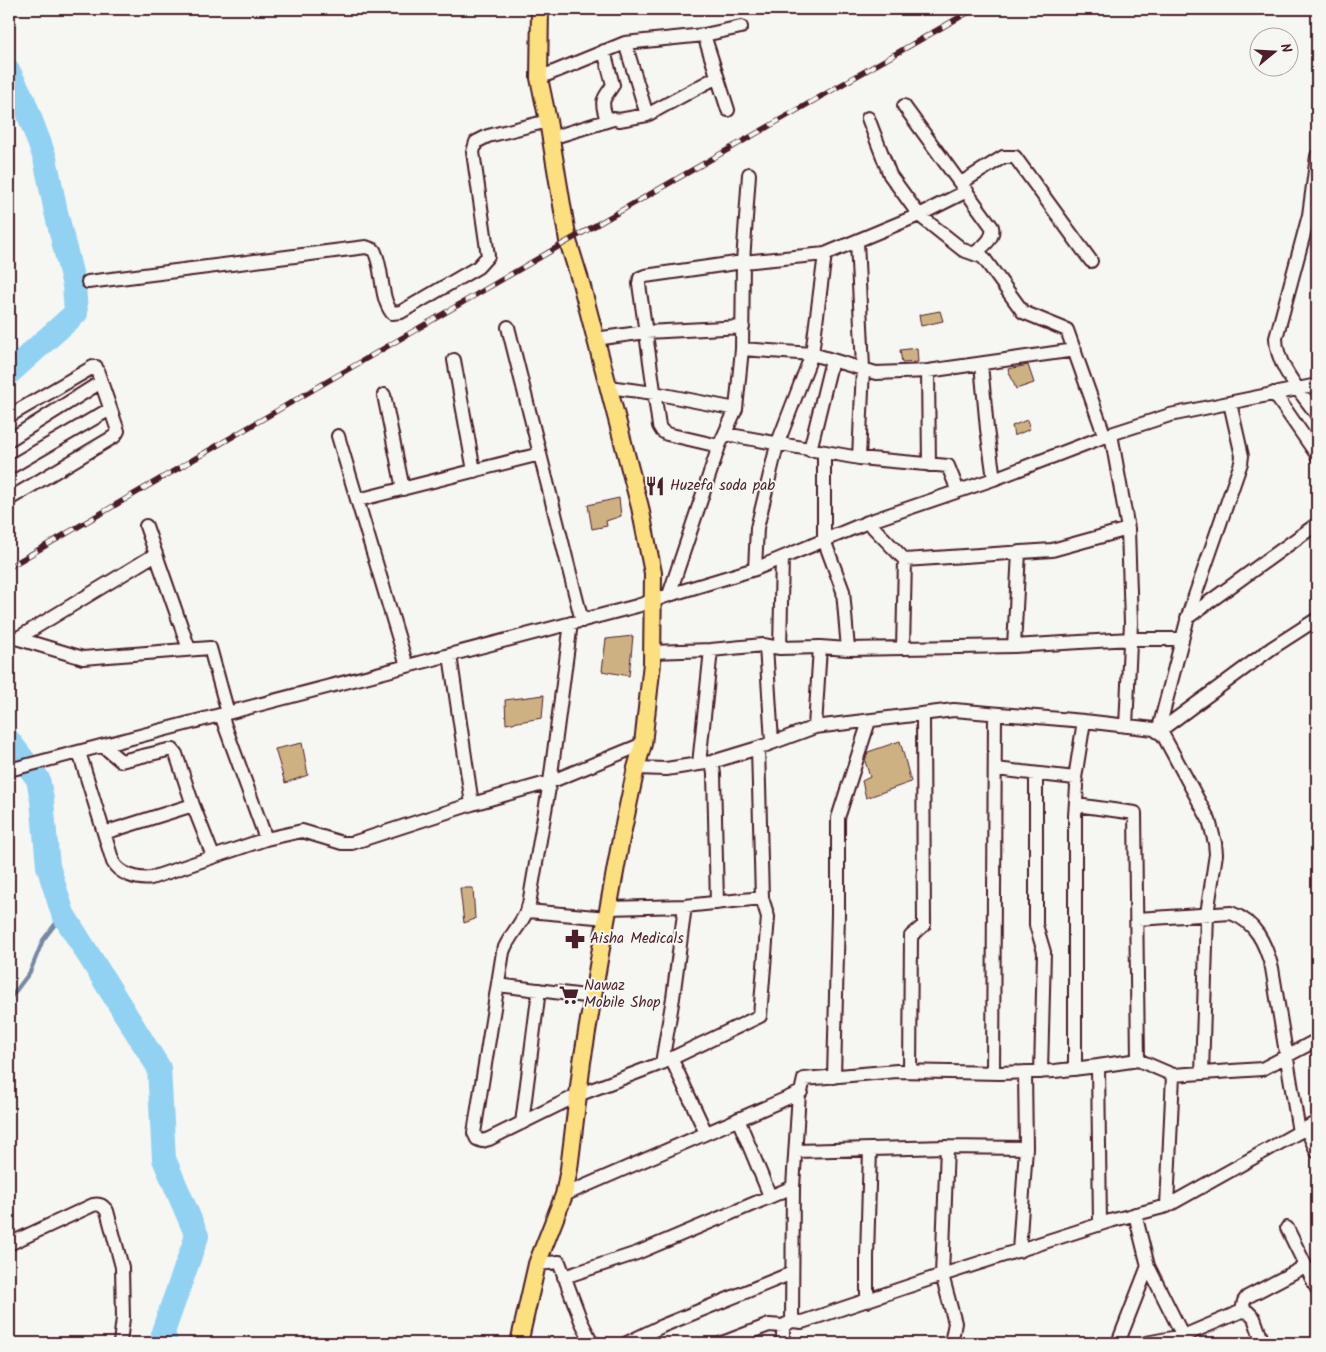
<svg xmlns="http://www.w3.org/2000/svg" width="1326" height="1352" viewBox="0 0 1326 1352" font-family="Kalam,sans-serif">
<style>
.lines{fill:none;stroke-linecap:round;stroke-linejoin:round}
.stream{stroke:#758aa2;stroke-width:4}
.river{stroke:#91d2f2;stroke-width:24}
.building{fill:#ceb183;stroke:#4a1f2b}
.minor-casing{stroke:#4a1f2b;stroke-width:16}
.major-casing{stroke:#4a1f2b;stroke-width:20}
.minor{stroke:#f6f6f2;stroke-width:12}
.major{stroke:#fce080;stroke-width:16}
.rail-casing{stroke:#4a1f2b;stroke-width:5.5}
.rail{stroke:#f6f6f2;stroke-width:4;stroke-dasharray:11;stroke-linecap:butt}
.labels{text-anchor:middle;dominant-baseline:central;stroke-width:4;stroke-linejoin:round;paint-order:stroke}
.poi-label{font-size:15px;fill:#4a1f2b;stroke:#f6f6f2;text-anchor:start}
</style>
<rect width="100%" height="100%" fill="#f6f6f2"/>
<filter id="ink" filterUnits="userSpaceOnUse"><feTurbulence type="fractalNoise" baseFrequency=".02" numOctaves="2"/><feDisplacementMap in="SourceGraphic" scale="10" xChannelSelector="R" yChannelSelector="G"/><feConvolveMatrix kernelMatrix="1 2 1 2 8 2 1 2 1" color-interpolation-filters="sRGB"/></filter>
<g filter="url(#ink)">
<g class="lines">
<path class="stream" d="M9,1000l21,-28 13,-32 20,-26"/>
<path class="river" d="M9,72l14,27 22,59 11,54 18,73 2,28 -67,60
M9,741l29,38 4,21 6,66 15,48 96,154 5,91 33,77 -34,96 3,11"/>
</g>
<path class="building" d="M940,311l3,10 -22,5 -2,-11z
M917,348l1,14 -16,1 -2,-13z
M1028,365l6,18 -18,6 -8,-20z
M1027,420l3,9 -16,7 -2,-10z
M619,498l2,18 -15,5 1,5 -15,3 -4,-24z
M633,636l-4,40 -27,-5 4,-32z
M544,695l-2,23 -36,6 -1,-24z
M900,741l11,41 -45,16 -4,-17 8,-4 -5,-16 3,-9z
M302,743l6,32 -23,8 -10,-34z
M460,888h13l2,31 -11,4z"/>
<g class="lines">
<defs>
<path id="minor" d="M704,35l24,75
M625,43l22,72
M604,51l9,34c-9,14 -13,14 -7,32l13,3 28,-5 70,-38
M539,78l86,-35 79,-8 37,-8
M904,106l88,121c3,12 -10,20 -18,27
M868,118l22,57 29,40 44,35 20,7 40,55 44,18 38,107
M551,138l62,-19
M1317,156l-8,59 -33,123c0,28 25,54 41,77
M961,183l42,-26h12l76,104
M857,241l6,127 -4,90
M88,282l278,-35 8,3c10,19 5,46 18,63l9,-1 77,-45 10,-11 -15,-104 3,-10 12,-6 60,-15
M508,327l74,294
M595,339l51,-7 97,-5
M742,349l70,5 64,19 52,-2 147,-21
M454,360l20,111
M981,364l6,65 7,50
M928,371l1,94
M608,387l46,6 82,16
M1274,393l43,62
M384,395l19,94
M9,416l84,-49h3l22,64 -3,5 -106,63
M725,434l134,24 89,8 10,25
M1111,434l17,95 3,94 -5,103
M338,436l69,230
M9,440l92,-58
M719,446l-52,-12 -5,-3 -3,-5 -20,-142 1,-6 5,-2 98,-14 6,-88
M810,450l22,-90
M824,452v88l19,51 5,58
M9,468l101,-59
M358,500l182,-46
M868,522l37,38 -2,88
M146,526l43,123
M905,560l147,-10 76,-21
M755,569l2,-41 20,-83 35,-91 13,-100
M669,595l50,-149 17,-37 6,-60 1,-87 82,-8 94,-39 48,-24
M1187,618l130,-94
M571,623l-21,159 -21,122c-4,18 -20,30 -26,48l-29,181 3,6 5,2 7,-2 89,-44 84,-32 98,-47 8,-99 -6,-19 -77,8 -77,2
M9,636l74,22 127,-10 18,65
M18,638l138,-84
M766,646l6,96
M1014,646l5,-94
M780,648l2,-90
M652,652l59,-2 52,-5 17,3 40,-1 28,2 166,-3 116,-7h52
M450,655l22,149
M221,715l45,124
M815,727l5,-80
M1158,732l31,-119 52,-150 1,-7 -12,-53
M1158,732l114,-84 45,-29
M103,746l18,15 47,-11h5l3,4 17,51 20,51
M758,748l57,-21 139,-17 130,11 70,8 9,6 46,85 6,23 1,11 -9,60 -5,159
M79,752l34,110c6,12 25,18 38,16l115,-39 36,-8 40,12h10l120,-39 78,-22 93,-38
M712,762l46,-14 4,150
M699,764l12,-114
M636,768l30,1 46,-7 2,12 3,129
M996,769l79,9 2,8 -2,30v253
M9,770l628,-164 32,-11 86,-26 113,-47 126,-43 117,-45 59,-19 147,-30
M1036,774v151l8,27 -3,120
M1075,778l9,-57
M1076,805l59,8 3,247 -40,6
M104,833l89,-28
M528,911l79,7
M1137,919l94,-6c25,9 34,30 41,55l27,164
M498,985l95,12
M671,1058l35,75
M1138,1060l35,15 89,-6 55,-29
M662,1063l11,-65 12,-92
M910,1071l1,-135 13,-11 -1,-211
M1025,1072l1,76
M993,1073l2,-359
M834,1077l4,-163v-96l31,-97
M799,1093l2,-1 3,-13 93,-8 103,2 55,-2 43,-5 2,158
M738,1119l32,77
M522,1123l17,-133
M1306,1128l11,24
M947,1147l-5,128 168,-54 57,-15 150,-84
M796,1151l151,-4 79,1 -7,103
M564,1195l235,-102 -6,94
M1167,1206l6,-131
M1287,1228l30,61
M9,1244l84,-39c7,-2 10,1 14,6l15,56 1,51 -3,25
M537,1264l22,-2 22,59 11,22
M1148,1266l35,70 59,-25 6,1 6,6 9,25
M564,1277l73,-24 156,-66 -1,134 -9,5v17
M867,1301v-44l3,-108
M1242,1311l2,-10 3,-4 59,-31
M792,1321l10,1 140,-47 13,48 -4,20
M627,1343l35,-17 130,-53
M722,1343l47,-18 14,1
M1118,1343l30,-77 -13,-52
M1146,1343l37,-7 3,7"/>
<path id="major" d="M519,1343l18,-79 27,-69 5,-26 13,-107 18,-108 21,-115 15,-71 7,-24 9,-81 1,-90 -13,-66 -59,-224 -13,-42 -20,-120 -9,-43 1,-69"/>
</defs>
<use href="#minor" class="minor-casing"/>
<use href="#major" class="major-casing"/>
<use href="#minor" class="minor"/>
<use href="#major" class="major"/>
<defs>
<path id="rail" d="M9,567l559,-326 406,-232"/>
</defs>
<use href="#rail" class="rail-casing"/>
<use href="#rail" class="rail"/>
</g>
</g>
<defs>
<symbol id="restaurant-bare" viewBox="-9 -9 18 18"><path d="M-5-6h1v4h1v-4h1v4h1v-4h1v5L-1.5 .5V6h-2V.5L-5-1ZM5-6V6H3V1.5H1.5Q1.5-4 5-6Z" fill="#4a1f2b" stroke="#f6f6f2" stroke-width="2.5" paint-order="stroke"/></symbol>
<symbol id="pharmacy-bare" viewBox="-9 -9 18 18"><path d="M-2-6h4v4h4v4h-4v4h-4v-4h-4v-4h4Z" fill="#4a1f2b" stroke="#f6f6f2" stroke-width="2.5" paint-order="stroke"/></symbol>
<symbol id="supermarket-bare" viewBox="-9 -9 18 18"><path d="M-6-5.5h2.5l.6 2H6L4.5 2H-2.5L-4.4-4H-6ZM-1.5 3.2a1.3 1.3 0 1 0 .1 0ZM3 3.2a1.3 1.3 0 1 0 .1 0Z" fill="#4a1f2b" stroke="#f6f6f2" stroke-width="2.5" paint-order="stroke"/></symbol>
</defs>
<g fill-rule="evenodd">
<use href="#restaurant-bare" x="641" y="472" width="28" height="28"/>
<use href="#pharmacy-bare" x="561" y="925" width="28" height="28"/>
<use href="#supermarket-bare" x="555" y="981" width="28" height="28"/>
</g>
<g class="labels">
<g class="poi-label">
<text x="670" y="486">Huzefa soda pab</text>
<text x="590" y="939">Aisha Medicals</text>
<text x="584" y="986">Nawaz<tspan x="584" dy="17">Mobile Shop</tspan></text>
</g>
</g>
<rect width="1326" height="1352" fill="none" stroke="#f6f6f2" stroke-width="30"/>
<rect x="15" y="15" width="1296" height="1322" fill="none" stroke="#4a1f2b" stroke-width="2" filter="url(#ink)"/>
<g transform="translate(1274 52) rotate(72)"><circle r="24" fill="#f6f6f2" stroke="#b1a0a2"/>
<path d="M0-4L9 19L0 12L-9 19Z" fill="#4a1f2b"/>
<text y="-8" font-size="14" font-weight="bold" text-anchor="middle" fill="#4a1f2b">N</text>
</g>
</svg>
